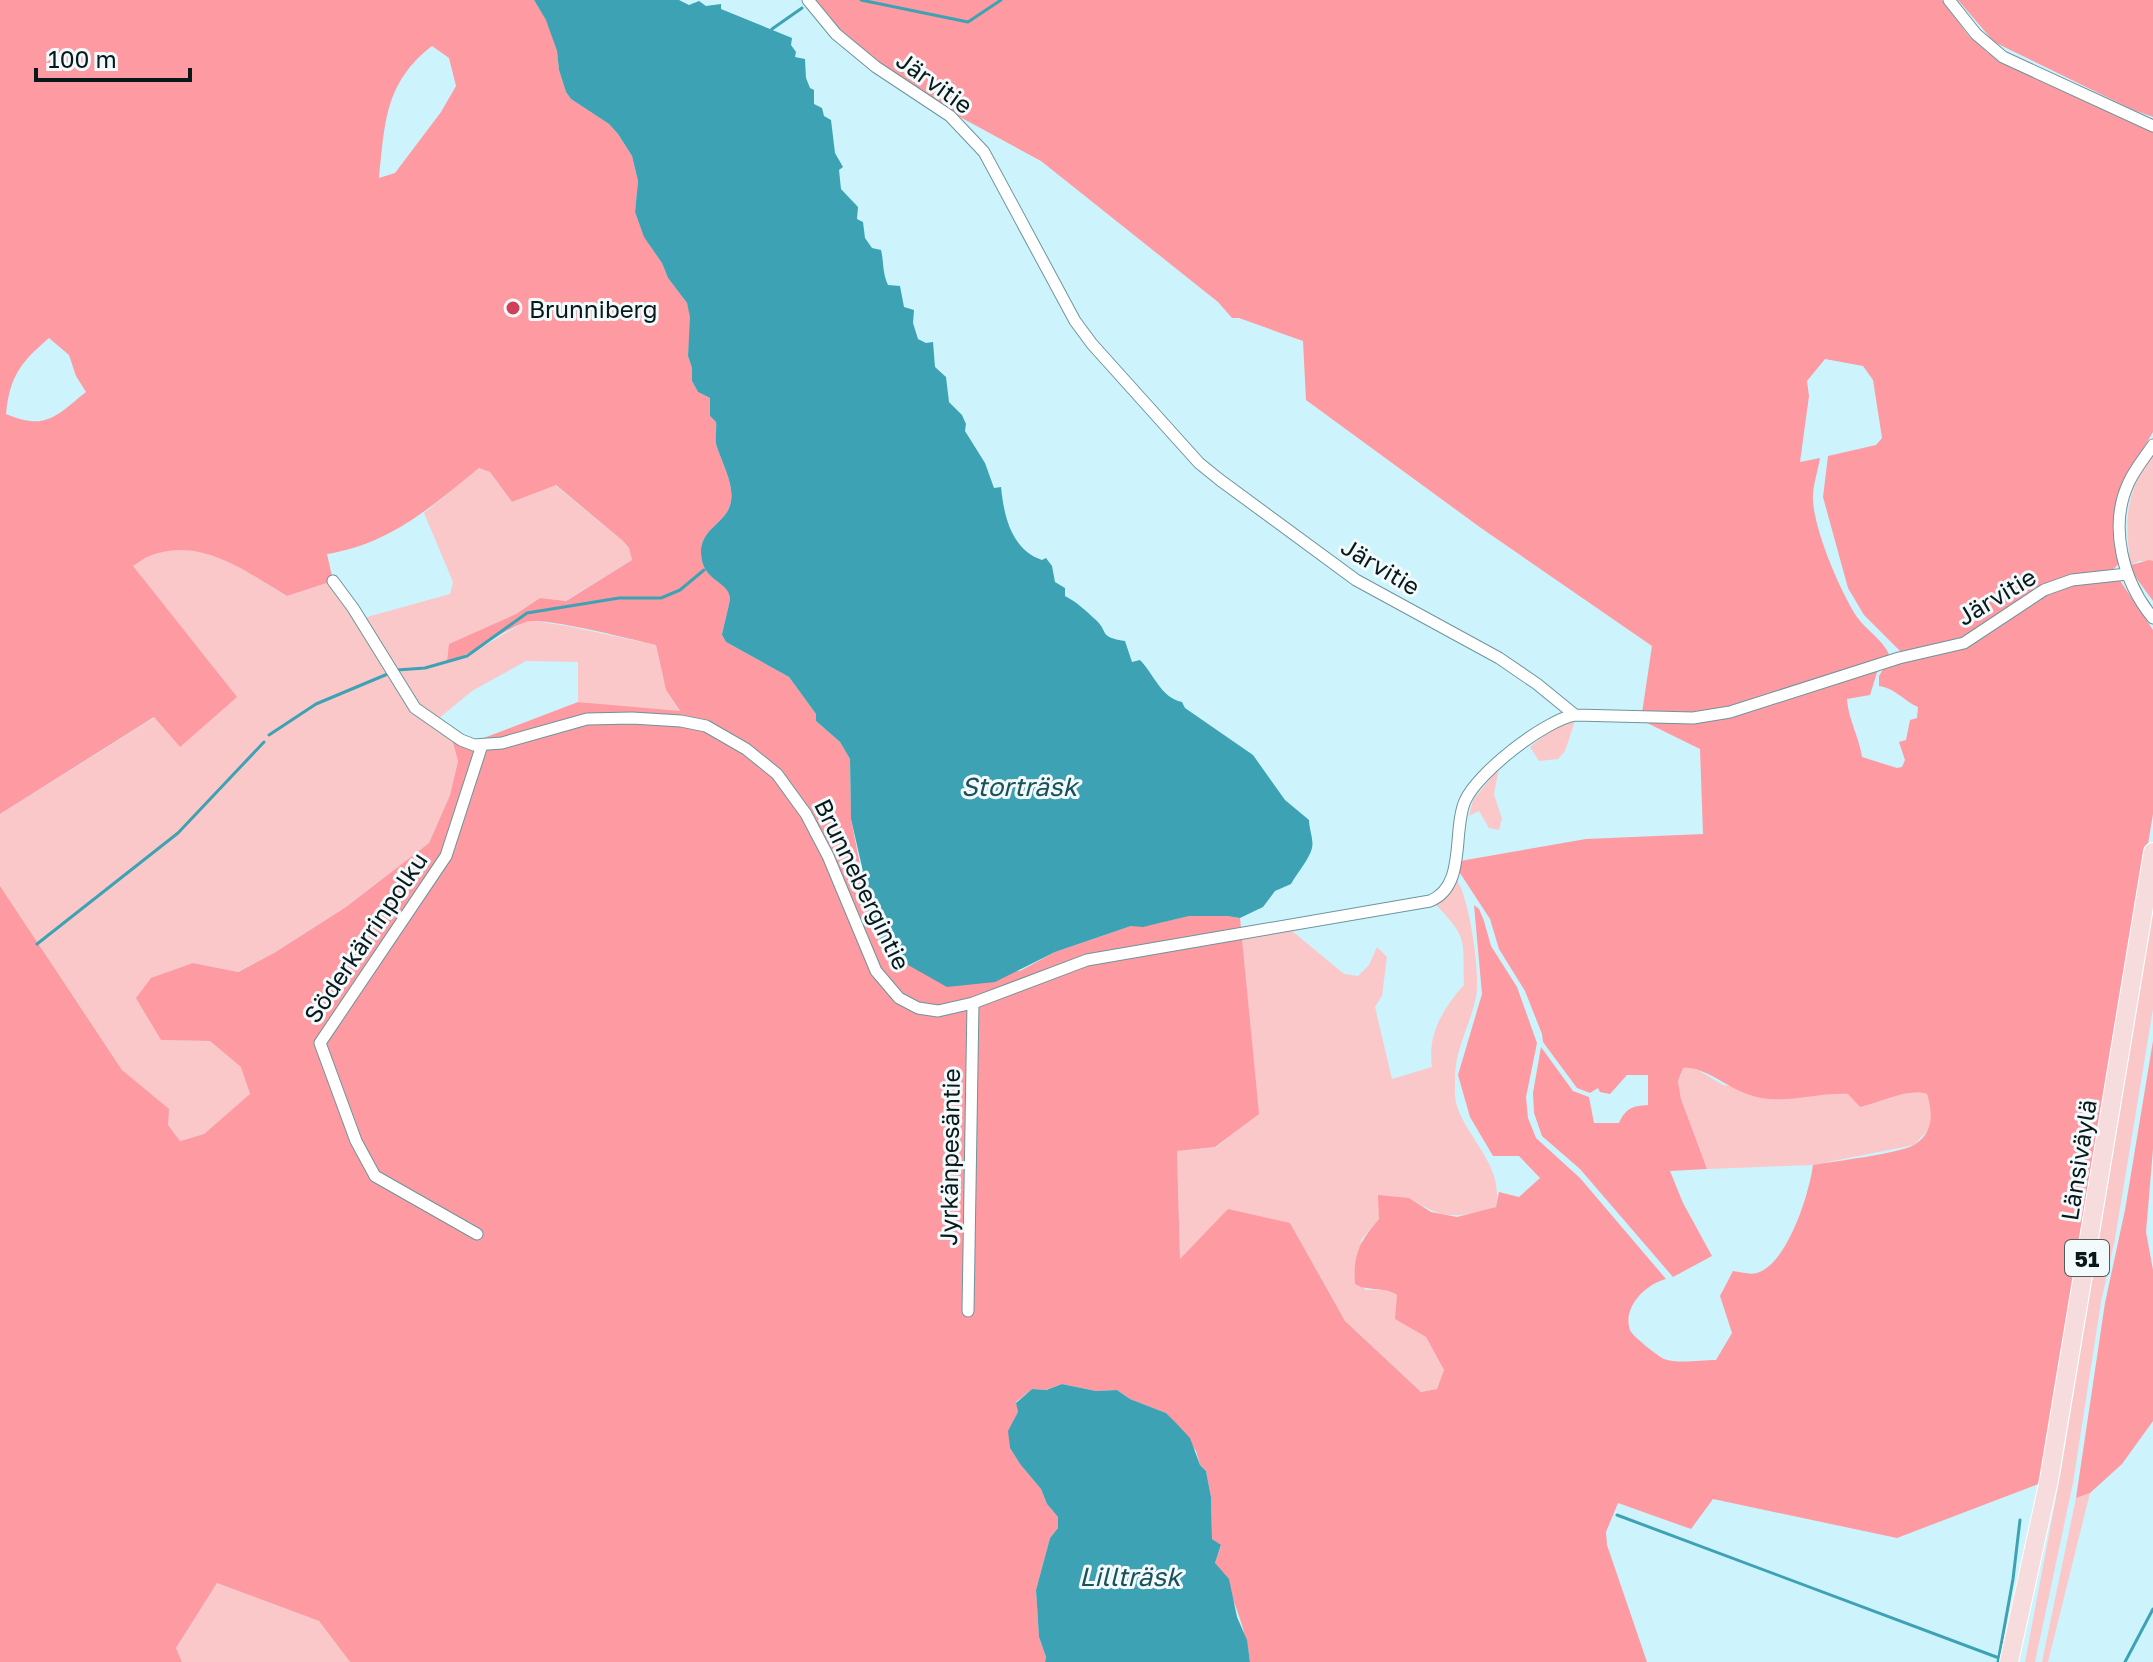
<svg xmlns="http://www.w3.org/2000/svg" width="2153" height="1662" viewBox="0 0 2153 1662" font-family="'Golos Text',sans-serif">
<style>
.green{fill:#fbc8ca}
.forest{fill:#fe9aa2;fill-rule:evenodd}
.water{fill:#3da2b4}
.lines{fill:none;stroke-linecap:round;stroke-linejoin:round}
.stream{stroke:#3da2b4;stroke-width:3}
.street-casing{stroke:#6f949b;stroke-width:13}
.primary-casing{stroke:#fff;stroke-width:20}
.street{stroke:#fff;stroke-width:11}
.primary{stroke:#f7dcdd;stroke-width:18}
.poi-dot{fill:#d04058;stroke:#f3fafc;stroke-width:3}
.labels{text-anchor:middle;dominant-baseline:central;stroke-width:6;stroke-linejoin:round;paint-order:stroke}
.shield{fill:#f3fafc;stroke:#4f5c5e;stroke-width:2}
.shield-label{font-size:22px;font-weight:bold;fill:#09181a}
.street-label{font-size:24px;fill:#09181a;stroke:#f3fafc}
.poi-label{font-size:24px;fill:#09181a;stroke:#f3fafc;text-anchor:start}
.water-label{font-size:26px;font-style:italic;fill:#1a525c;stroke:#f3fafc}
</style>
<rect width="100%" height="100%" fill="#cdf4fc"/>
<path class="green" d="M2153,451v110h-14l-8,4c-8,-50 -4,-72 22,-114z
M479,468l11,4 22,30 43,-17 68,56 6,7 3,12 -67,41 -25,-3 -24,16 -66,30 17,12 61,-36 39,6 89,19 10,45 14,22 -102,-10v-40l-52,-1 -54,30 -34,28 13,17 7,25 -8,34 -21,48 -83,64 -72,46 -37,19 -44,-9 -32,77 49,1 32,26 8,28 -46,39 -25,7 -36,-51 -21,-20 -122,-184v-72l155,-97 25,30 -48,-181c7,-4 15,-10 22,-12 49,-17 94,19 133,42l46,-15 27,38 90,-25 3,-12 -29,-69z
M1575,721l-10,30 -7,8 -19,2 -9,-14 22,-18z
M1499,768l-5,26 8,25 -3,11 -10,-2 -10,-17 -10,5 4,-16z
M1455,877c14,16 26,99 21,120 -6,29 -22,54 -21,84 0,7 -1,17 2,25 11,34 47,60 39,101 -41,11 -50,14 -87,-9l-30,21 -18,21 4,50 23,-1 10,7 -2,23 30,18 18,33 -7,19 -16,3 -76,-71 -55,-98 -110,37 -3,-109 39,-4 42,-33 -17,-187 39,-6 64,53 14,2 11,-11 8,-18 10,10 -5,39 -7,11 17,72 40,-12c-5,-32 11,-59 32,-82 -1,-47 4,-47 -29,-81z
M2153,911v98l-38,230 -14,63 -28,181 -38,179h-10l36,-191z
M1693,1067l30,18 126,9 11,13c21,-4 46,-19 67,-13l5,16 -2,18 -16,17 -101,20 -106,4 -26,-70 -3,-18 5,-13z
M2090,1493l-42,169h-6l34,-164z
M217,1583l102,38 31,41h-168l-6,-14z"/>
<path class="forest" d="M0,0h534l13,21 10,30 2,19 7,22 5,7 38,25 9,10 14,22 6,25 -3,31 9,24 18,27 6,15 19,25 4,14 -3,39 4,12v13l6,11 12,6v18l6,6c1,8 -2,18 1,25 5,16 17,37 14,54 -3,22 -31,27 -30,52 1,29 28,27 29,45 0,4 -7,31 -8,37l4,7 63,35 27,37v7l24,21 10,17 1,60 20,102 8,17 29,27 112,6 35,-19 76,-26c19,1 39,-6 57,-10 16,-2 36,-1 52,2l19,196 -44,33 -38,4 3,108 48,-50 62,14 55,98 76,71 16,-3 7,-19 -18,-33 -31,-18 2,-24c-13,-9 -28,-3 -42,-11 -2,-30 5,-43 24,-65l-1,-24 31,3 22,14 26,5 39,-10 3,-15 20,5 21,-19 -21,-22h-26l-23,-39 -12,-42 24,-81 -8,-89 5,4 5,12 7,25 26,41 20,56 -11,54 2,21 8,20 44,40 86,101c-20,5 -44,28 -36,51 2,6 28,26 34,29 14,5 37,1 52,1l16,-27 -12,-37 13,-25c7,1 17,4 24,2 31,-10 52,-79 56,-108 22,-4 85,-11 101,-20 20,-12 19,-32 13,-51 -21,-6 -46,9 -67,13l-12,-13c-34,-2 -67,13 -101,0 -21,-7 -43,-28 -64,-26l-5,13 3,18 26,70 -37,2 13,32 29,53 -39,21 -93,-108 -38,-33 -8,-23 -1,-20 8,-46 32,44 16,6 5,26h25c7,-15 13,-17 29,-18v-30h-21l-17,19 -10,-2 -2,-4 -8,5 -13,-5 -34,-46 -1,-8 -17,-43 -26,-42 -9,-30 -32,-49 2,-9 126,-22 117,-5 -3,-85 -59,-29 58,3 20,-4 160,-53 -9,29 -23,4c1,20 12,37 15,58l35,11 5,-1 3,-7 -6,-18 7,-2 4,-20 7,-2 1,-11c-14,-6 -23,-19 -39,-21v-10l6,-10 95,-26 63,-45 32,-12 44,-4 34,51v184l-112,669 -144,55 -184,-39 -22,30 -73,-26 -12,29 1,13 40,117h-397c-2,-26 -20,-77 -35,-99l6,-17 -9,-7 -1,-42 -5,-26 -6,-6 -4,-14 -30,-38 -36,-14 -13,-9 -21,1 -34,-7 -17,6 -13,-1 -16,13 2,10 -9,19 1,17 10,16 21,25 6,15 11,13v11l-8,10 -14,52 3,47 7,20 -1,5h-695l-31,-41 -102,-38 -41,65 6,14h-182v-776l122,184 47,39 -1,16 12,16 24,-7 46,-40 -9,-27 -31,-26 -49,-1 -25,-42 15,-20 42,-15 45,9 36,-19 72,-46 83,-64 21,-48 8,-34 -7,-25 23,9 7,-6 97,-37 102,9 -14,-21 -10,-45c-22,-5 -115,-29 -130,-23 -28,10 -49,31 -79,40l2,-18 67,-30 24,-16 26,3 66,-41 -3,-12 -6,-7 -67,-56 -44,17 -22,-30 -11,-4c-48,39 -89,76 -152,86l6,27 -46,15c-39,-23 -83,-58 -132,-42 -8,2 -16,8 -22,12l104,131 -57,50 -26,-30 -154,97zM432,46l17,12 7,28 -15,26 -46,61 -16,5c6,-54 5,-95 53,-132zM49,338l20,17 7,21 10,16c-30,24 -40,39 -80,22 4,-38 14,-51 43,-76z
M813,0h1129l26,35 20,18 96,48 69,28v303l-31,52 -7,23 5,55 -8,9 -44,6 -107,63 -59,13 -38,-38 -16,-27 -25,-91 5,-41 48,-11 6,-7 -9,-58 -10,-14 -38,-7 -18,22 2,15 -9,66 20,-4c-2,13 -8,29 -7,43 2,31 27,90 44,116 9,13 25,22 32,37l-4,5 -179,56 -64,-2 10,-67 -171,-118 -175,-128 -3,-59 -64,-23h-7l-14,-16 -177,-141 -103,-56 -73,-52 -25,-21z
M1958,0h195v117l-22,-8 -137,-67z
M2149,560l4,1v40l-16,-22 -6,-14z
M2153,1041v108l-7,83 7,38v151l-31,43 -32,29 -14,5 29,-195 20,-93z"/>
<path class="water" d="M534,0h145l10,5 10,-4 7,5 15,-2v5l71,29 -1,7 5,7 -1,5 10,2 1,19 4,10 4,2v14l8,4 2,8 7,4 4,33 8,14 -4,3 2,19 17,18 -1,12 6,3 2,16 7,10 9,2c3,12 1,22 7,35l12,1 4,21 10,3 -1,13 5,16 8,4 7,-1 2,25 11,10 3,25 13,13 4,9 -1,7 20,32 9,25 7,-1c3,29 10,62 41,73l4,-2 6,8 3,16 10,6v8c12,6 21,15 31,24 13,12 2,17 29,21l7,21 8,-2c14,14 21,38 42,42l3,6 68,47 32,45 24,20c0,9 5,20 3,28 -2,10 -15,25 -21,36l-16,7 -12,16 -23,11 -13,-2h-38l-46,11 -12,-1 -76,26 -60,30 -48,5 -39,-22 -29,-27 -8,-17 -8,-30 -1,-24 -11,-48 -1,-60 -10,-17 -24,-21v-7l-27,-37 -63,-35 -4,-7c1,-6 8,-33 8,-37 -2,-18 -28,-16 -29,-45 -1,-25 27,-30 30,-52 3,-17 -9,-38 -14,-54 -3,-7 0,-17 -1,-25l-6,-6v-18l-12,-6 -6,-11v-13l-4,-12 2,-39 -3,-14 -19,-25 -6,-15 -18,-26 -9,-25 3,-31 -6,-25 -14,-22 -9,-10 -38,-25 -5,-7 -7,-22 -2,-19 -11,-31z
M1062,1384l34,7 21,-1 13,9 36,14 10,10 14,15 10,27 6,6 5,26 1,42 9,6 -6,18 14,16 8,38 10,23 3,22h-205l1,-5 -7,-20 -3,-47 14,-52 8,-10v-11l-11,-13 -6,-15 -21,-25 -10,-16 -2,-17 10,-19 -2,-9 16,-14 14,1z"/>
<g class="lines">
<path class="stream" d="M861,0l107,22 33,-22
M772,29l30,-21
M397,670l28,-2 42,-12 60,-43 92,-15h42l19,-8 24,-20
M269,735l47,-31 74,-31
M37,944l141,-111 86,-91
M1617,1515l382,143
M1998,1662l15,-83 7,-59
M2125,1662l28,-53"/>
<defs>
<path id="street" d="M808,0l28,34 40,33 74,49 34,36 91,169 17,23 107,119 21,17 136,100 143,78 38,26 38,31
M1949,0l27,34 27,23 150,69
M2153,445c-8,12 -18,24 -24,37 -21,44 -6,100 24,136
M333,581l20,27 62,100 46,32 13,5 28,-2 85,-24 45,-1 49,3 25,5 40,23 31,25 29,40 22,42 48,115 23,27 19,10 20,3 35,-8 114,-43 343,-59c37,-15 22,-70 35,-100 12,-28 80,-81 110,-86l118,3 37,-6 169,-54 65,-15 80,-53 28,-10 55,-6
M477,1234l-102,-58 -19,-35 -36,-98 126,-187 36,-111
M968,1311l5,-308"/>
<path id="primary" d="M2009,1662l40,-182 104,-628"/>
</defs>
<use href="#street" class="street-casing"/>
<use href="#primary" class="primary-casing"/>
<use href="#street" class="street"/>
<use href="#primary" class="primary"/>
</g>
<circle class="poi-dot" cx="513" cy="308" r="8"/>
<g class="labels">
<rect class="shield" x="2065" y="1240" width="44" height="36" rx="6"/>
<g class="shield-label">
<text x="2087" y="1258">51</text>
</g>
<g class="street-label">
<text transform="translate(935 82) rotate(36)">Järvitie</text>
<text transform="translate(1381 566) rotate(31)">Järvitie</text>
<text transform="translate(1996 596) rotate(-31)">Järvitie</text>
<text transform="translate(863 884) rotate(64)">Brunnebergintie</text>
<text transform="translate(365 937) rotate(-56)">Söderkärrinpolku</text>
<text transform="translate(949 1157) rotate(-89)">Jyrkänpesäntie</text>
<text transform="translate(2078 1160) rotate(-81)">Länsiväylä</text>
</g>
<g class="poi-label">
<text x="529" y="308">Brunniberg</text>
</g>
<g class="water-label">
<text x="1019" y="786">Storträsk</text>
<text x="1130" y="1576">Lillträsk</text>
</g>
</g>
<path d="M36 68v12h154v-12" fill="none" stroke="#09181a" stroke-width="4"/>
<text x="48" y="68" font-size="24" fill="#09181a" stroke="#f3fafc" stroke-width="6" paint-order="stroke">100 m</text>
</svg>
